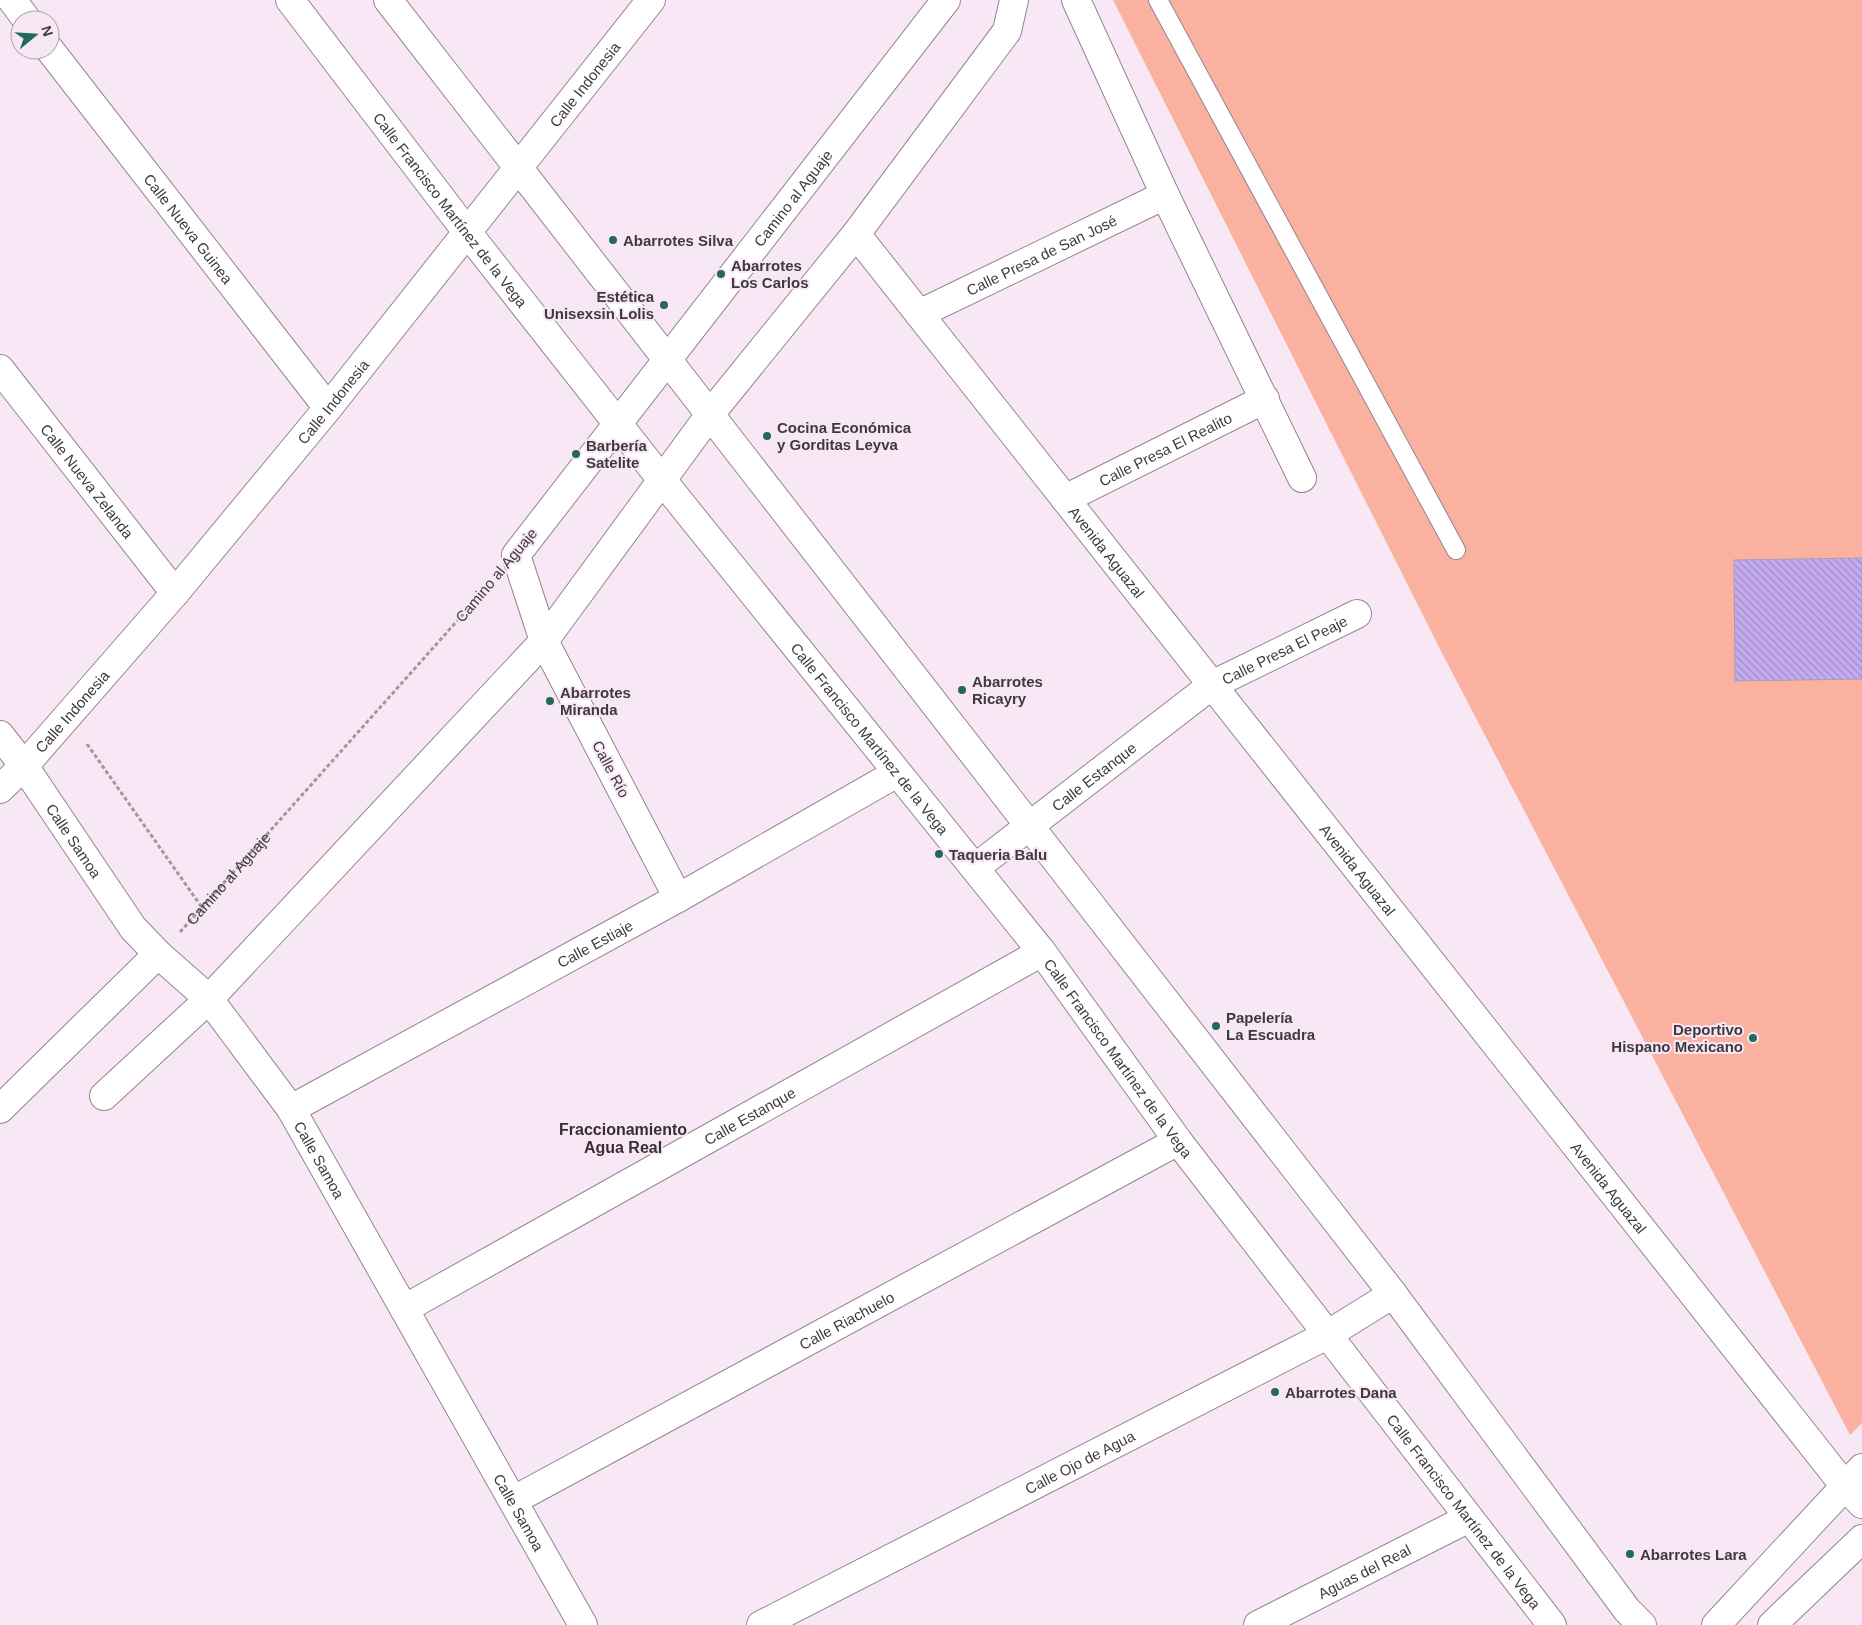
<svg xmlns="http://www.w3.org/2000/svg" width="1862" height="1625" viewBox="0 0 1862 1625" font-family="Arial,sans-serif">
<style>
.garden{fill:#fbb1a0}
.building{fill:url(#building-back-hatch);stroke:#a5a0b0}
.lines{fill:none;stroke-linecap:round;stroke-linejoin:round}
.service-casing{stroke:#938591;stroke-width:20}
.minor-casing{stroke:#938591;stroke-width:30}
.tertiary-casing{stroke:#938591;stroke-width:30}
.path{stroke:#a398a1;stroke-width:3;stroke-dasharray:4 2.5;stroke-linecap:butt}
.service{stroke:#fff;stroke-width:18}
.minor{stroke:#fff;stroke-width:28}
.tertiary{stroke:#fff;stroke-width:28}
.poi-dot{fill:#23685b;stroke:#f8e8f5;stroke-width:2}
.labels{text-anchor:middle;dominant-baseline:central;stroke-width:4;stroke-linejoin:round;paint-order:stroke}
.street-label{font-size:15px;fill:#403a3f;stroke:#f8e8f5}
.poi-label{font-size:15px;font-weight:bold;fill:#403a3f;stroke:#f8e8f5;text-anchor:start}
.neighbourhood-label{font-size:16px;font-weight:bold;fill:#392d37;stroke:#f8e8f5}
</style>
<defs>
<pattern id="building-back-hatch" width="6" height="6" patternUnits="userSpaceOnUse" patternTransform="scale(1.25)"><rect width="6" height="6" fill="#c5acf1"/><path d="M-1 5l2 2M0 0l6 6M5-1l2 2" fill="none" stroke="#a18dc5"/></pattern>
</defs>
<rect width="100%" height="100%" fill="#f8e8f5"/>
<path class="garden" d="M1113,0h749v1423l-12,12 -408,-782z"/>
<path class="building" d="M1862,558v121l-127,2 -1,-121z"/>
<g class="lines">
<defs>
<path id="service" d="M1158,0l298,550"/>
<g id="minor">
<path d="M12,0l15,20"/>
<path d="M1076,0l89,195 137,283"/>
<path id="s2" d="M50,50l278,358"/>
<path id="s3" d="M856,234l988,1251 18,19"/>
<path id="s4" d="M919,314l246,-119"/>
<path id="s5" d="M0,369l175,224"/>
<path id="s6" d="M1065,499l200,-100"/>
<path id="s7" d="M0,735l24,31 109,162 25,26 51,45 82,110 292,516"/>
<path id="s8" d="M0,789l24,-23 151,-173 153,-185 323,-408"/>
<path id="s9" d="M975,868l237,-183 145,-71"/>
<path id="s10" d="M678,898l-134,-257 -28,-86 430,-555"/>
<path d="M104,1096l105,-97 335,-358 167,-228 145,-179 151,-203 7,-31"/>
<path d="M0,1109l158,-155"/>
<path id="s11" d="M291,1109l387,-211 219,-125"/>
<path id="s12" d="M404,1309l638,-357"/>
<path id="s13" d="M514,1500l664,-359"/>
<path id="s14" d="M761,1625l566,-290 66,-41"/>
<path id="s15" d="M1258,1625l211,-107"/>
<path d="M1716,1625l146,-157"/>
<path d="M1772,1625l90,-86"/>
</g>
<g id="tertiary">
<path id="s16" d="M290,0l177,232 195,248 380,472 136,189 374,484"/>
<path d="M388,0l1005,1294 234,316 15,15"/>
</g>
</defs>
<use href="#service" class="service-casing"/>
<use href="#minor" class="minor-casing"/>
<use href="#tertiary" class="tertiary-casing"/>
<g class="path">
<path d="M87,744l116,165"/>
<path id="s1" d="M180,932l310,-348"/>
</g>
<use href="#service" class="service"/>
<use href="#minor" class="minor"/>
<use href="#tertiary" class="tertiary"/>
</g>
<g class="poi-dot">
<circle cx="613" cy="240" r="5"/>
<circle cx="721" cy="274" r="5"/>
<circle cx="664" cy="305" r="5"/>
<circle cx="767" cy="436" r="5"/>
<circle cx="576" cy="454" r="5"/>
<circle cx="962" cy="690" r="5"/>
<circle cx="550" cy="701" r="5"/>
<circle cx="939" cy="854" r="5"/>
<circle cx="1216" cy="1026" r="5"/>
<circle cx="1753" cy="1038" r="5"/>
<circle cx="1275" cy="1392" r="5"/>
<circle cx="1630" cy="1554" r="5"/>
</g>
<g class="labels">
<g class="street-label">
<text stroke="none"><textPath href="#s8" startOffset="916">Calle Indonesia</textPath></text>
<text stroke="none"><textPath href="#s10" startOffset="832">Camino al Aguaje</textPath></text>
<text stroke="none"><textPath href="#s16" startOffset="264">Calle Francisco Martínez de la Vega</textPath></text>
<text stroke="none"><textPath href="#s2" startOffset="226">Calle Nueva Guinea</textPath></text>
<text stroke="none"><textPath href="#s4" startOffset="136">Calle Presa de San José</textPath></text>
<text stroke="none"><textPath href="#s8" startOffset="511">Calle Indonesia</textPath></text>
<text stroke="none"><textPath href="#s6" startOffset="112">Calle Presa El Realito</textPath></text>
<text stroke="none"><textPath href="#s5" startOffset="142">Calle Nueva Zelanda</textPath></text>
<text stroke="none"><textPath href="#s3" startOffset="405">Avenida Aguazal</textPath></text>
<text transform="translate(496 575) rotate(-50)">Camino al Aguaje</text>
<text stroke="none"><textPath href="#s9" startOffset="380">Calle Presa El Peaje</textPath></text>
<text stroke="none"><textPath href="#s8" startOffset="106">Calle Indonesia</textPath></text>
<text stroke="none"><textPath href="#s16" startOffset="939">Calle Francisco Martínez de la Vega</textPath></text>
<text transform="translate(611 769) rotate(62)">Calle Río</text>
<text stroke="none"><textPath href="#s9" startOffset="150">Calle Estanque</textPath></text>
<text stroke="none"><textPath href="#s7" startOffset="129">Calle Samoa</textPath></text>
<text stroke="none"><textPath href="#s3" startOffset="810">Avenida Aguazal</textPath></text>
<text stroke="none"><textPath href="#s1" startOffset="72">Camino al Aguaje</textPath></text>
<text stroke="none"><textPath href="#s11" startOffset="346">Calle Estiaje</textPath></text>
<text stroke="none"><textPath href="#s16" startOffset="1344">Calle Francisco Martínez de la Vega</textPath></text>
<text stroke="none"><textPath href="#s12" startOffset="396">Calle Estanque</textPath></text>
<text stroke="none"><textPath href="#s7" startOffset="534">Calle Samoa</textPath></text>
<text stroke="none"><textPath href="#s3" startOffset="1215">Avenida Aguazal</textPath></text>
<text stroke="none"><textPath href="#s13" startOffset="378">Calle Riachuelo</textPath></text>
<text stroke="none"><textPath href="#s14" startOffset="358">Calle Ojo de Agua</textPath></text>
<text stroke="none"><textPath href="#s16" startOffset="1914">Calle Francisco Martínez de la Vega</textPath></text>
<text stroke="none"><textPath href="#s7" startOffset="939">Calle Samoa</textPath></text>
<text stroke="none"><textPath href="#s15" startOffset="119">Aguas del Real</textPath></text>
</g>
<g class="poi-label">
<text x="623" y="240">Abarrotes Silva</text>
<text x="731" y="265">Abarrotes<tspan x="731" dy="17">Los Carlos</tspan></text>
<text x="654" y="296" text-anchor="end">Estética<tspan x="654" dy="17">Unisexsin Lolis</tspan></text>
<text x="777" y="427">Cocina Económica<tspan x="777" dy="17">y Gorditas Leyva</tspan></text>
<text x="586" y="445">Barbería<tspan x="586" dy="17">Satelite</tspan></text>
<text x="972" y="681">Abarrotes<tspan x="972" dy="17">Ricayry</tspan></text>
<text x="560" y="692">Abarrotes<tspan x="560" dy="17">Miranda</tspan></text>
<text x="949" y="854">Taqueria Balu</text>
<text x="1226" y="1017">Papelería<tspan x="1226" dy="17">La Escuadra</tspan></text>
<text x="1743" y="1029" text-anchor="end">Deportivo<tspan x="1743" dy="17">Hispano Mexicano</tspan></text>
<text x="1285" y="1392">Abarrotes Dana</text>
<text x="1640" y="1554">Abarrotes Lara</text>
</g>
<g class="neighbourhood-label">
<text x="623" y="1129">Fraccionamiento<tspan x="623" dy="18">Agua Real</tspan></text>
</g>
</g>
<g transform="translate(35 35) rotate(72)"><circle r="24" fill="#f8e8f5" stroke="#aea2ac"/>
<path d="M0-4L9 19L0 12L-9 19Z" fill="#23685b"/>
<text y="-8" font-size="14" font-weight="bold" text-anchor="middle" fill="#403a3f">N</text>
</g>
</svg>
